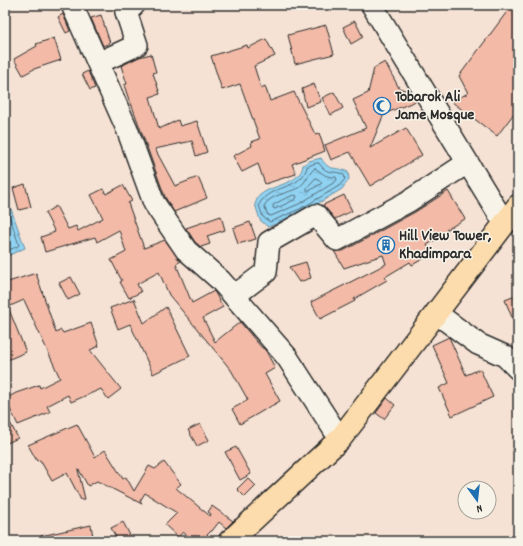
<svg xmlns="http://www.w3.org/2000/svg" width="523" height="546" viewBox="0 0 523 546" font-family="Dekko,sans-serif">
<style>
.water{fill:url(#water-ripples);stroke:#688fa2}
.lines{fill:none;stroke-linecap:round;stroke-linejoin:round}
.shore{stroke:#536e7b;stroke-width:1}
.building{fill:#f2baa7;stroke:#2b2b2b}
.minor-casing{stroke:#2b2b2b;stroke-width:24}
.highway-casing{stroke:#2b2b2b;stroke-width:25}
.minor{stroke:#f7f3e8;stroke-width:21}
.highway{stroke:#fcdcac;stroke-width:22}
.labels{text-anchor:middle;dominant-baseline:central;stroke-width:3;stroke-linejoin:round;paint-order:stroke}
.poi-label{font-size:16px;font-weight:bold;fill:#2b2b2b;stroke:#f7f3e8;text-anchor:start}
</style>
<defs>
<pattern id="water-ripples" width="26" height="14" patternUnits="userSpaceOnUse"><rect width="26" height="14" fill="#90d2f2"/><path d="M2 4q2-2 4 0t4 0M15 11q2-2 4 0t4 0" fill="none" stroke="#7cb4d0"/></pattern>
</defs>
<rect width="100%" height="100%" fill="#f6e2d4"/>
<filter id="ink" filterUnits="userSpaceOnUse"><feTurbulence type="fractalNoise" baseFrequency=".025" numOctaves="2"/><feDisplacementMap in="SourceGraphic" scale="8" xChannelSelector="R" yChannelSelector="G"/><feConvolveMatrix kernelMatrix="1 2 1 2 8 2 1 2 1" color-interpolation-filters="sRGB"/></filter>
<g filter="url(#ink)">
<path class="water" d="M321,158c9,15 13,7 27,14l1,7 -7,10 -38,23 -36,15 -8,-7 -5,-16c1,-2 2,-6 4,-8 12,-12 42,-11 44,-31l6,-4z
M11,209l14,39 -20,9v-47z"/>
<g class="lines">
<path class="shore" d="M316,163h3c8,13 14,6 25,12l1,4 -6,7 -37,22 -32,14 -7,-5 -4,-12c9,-21 43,-14 48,-38z
M315,168c9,6 9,9 21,9l1,3 -2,2 -36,22 -28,12 -3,-1 -4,-9c5,-11 25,-13 34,-18 8,-5 12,-17 17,-20z
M316,178l5,3 1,2 -13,8h-2v-3z
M294,195l3,1 -1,3 -21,10 -2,-1v-3l9,-5z
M5,214l4,1 10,30 -1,1 -13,6"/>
</g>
<path class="building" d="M512,5h6v103l-21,28 -45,-34 16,-9 -9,-17z
M63,14l7,17 -4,2 -8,-16z
M101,15l9,28 -7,3 -12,-28z
M355,21l8,16 -12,7 -8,-17z
M326,25l8,29 -39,10 -7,-29z
M54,38l7,22 -27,9 -11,6 -9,-16 23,-13 -1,-2z
M266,39l9,17 -21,10 7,22 4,-2 5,15 24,-9 21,42 4,-1 6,18 -33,13 4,10 -31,10 -7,-20 -16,8 -9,-16 19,-10 -1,-4 9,-3 -20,-55 -18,6 -11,-34 36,-11 1,3z
M151,54l5,18 -3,1 7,21 -10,3 9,32 19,-9 2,6 17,-5 10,31 -11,4 -4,-15 -37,8 20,37 23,-9 9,21 -33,14 -9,-15 -34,-94h-1l-6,-18 3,-1 -6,-18 18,-9z
M385,62l14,26 9,3 8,10 -32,13 -14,34 36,-20 16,27 -52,31 -20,-34 -19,8 -6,-15 41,-17 -13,-28 15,-7 6,-25z
M88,71l7,17 -5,2 -8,-16z
M314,84l7,18 -15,5 -4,-18z
M334,92l9,16 -12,7 -9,-17z
M25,184l6,23 -12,3 -6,-22z
M123,185l9,16 -4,2 16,45 21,-8 16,21 -5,3 16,39 22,-12 9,16 -20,11 12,24 25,-20 22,26h1l3,3 9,17 -10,6 15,27 -40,23 -8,-15 16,-9 -17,-30 -62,-75 -10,-23 -22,12 4,8 -12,6 -9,-16 2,-1 -11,-21 15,-8 -7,-22 -22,12 -2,-5 -50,15 -4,-15 14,-5 -10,-19 11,-7 12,23 8,-3 2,5 25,-13 -12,-23 12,-6 3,5z
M448,191l17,28 -19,11 1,3 -20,12 5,9 -20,11 -2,-3 -25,15 2,3 -33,19 1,2 -35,18 -9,-17 75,-38 -3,-9 -39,13 -10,-17h9l28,-15 44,-24z
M344,195l8,16 -17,8 -12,-14z
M221,216l4,14 -18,6 3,8 -9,3 -6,-5 -9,-14z
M250,222l6,17 -18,5 -5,-16z
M306,262l5,16 -12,4 -10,-15z
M36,273l20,60 5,-3 2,3 28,-10 8,23 -9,4 31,39 -13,10 -7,-10 -30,13 -3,-7 -21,11 3,6 -32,13 -13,-26 11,-6 23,-8 1,3 20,-10 -36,-78 -16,7 18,45 -21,9v-78z
M71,277l9,17 -12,6 -9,-17z
M518,295v35h-1l-12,-30z
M134,299l10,24 22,-16 24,49 -37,18 -23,-50 -12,5 -8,-21z
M449,337l17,38 14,-6 13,28 -41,19 -13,-28 10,-5 -17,-38z
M387,398l8,7 -11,14 -8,-6z
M5,413l13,25 -13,6z
M77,424l18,33 10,-7 18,29 3,-2 8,14 15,-25 6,3 9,-7 17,22 -5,4 34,28 1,-2 -3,-2 4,-6 21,15 2,-2 -9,9 -7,-6 -7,9h-1l-10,10h-8l-10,-9 -5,5 -13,-12 12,-12 -32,-20 -5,8 2,3 -45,-23 -9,5 -9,-16h-1l7,29 -4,1 -14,-27 -15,8 -12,-21 -3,1 -9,-16z
M200,424l9,16 -12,6 -9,-16z
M236,447l15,27 -11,6 -15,-28z
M248,478l8,8 -11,11 -8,-8z
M123,522l10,19h-15l-7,-13z
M91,525l2,12 -19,4h-32l-1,-5z"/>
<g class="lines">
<defs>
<path id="minor" d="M72,5l55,124 27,74 32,47 34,30 67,77 53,82
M372,5l133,219
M98,63l39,-18 -11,-33 8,-7
M234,296l32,-24 3,-30 47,-27 21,25 72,-39 58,-38
M436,313l42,31 27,12 13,13"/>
<path id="highway" d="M230,541l110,-102 178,-233"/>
</defs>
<use href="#minor" class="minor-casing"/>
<use href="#highway" class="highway-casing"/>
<use href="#minor" class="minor"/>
<use href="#highway" class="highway"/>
</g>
</g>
<defs>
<symbol id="mosque-ring" viewBox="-11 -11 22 22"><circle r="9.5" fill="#f7f3e8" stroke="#1f6fb2" stroke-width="1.5"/><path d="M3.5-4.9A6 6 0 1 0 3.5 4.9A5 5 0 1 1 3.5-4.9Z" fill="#1f6fb2"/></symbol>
<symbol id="building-ring" viewBox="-11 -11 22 22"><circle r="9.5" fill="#f7f3e8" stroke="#1f6fb2" stroke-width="1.5"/><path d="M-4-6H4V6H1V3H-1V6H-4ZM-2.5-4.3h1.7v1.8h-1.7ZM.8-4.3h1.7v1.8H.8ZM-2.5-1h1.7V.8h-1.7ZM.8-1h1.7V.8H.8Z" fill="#1f6fb2"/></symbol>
</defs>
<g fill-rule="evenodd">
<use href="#mosque-ring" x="372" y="96" width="20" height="20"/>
<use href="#building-ring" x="376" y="235" width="20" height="20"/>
</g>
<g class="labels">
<g class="poi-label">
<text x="395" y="97">Tobarok Ali<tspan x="395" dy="18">Jame Mosque</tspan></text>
<text x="399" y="236">Hill View Tower,<tspan x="399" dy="18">Khadimpara</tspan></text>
</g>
</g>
<rect width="523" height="546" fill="none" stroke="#f7f3e8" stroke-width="20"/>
<rect x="10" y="10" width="503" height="526" fill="none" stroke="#2b2b2b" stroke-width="1.5" filter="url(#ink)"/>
<g transform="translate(477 500) rotate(165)"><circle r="19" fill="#f7f3e8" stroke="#a5a39c"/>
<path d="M0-3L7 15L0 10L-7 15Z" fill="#1f6fb2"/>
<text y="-6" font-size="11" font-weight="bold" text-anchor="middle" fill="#2b2b2b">N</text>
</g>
</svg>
